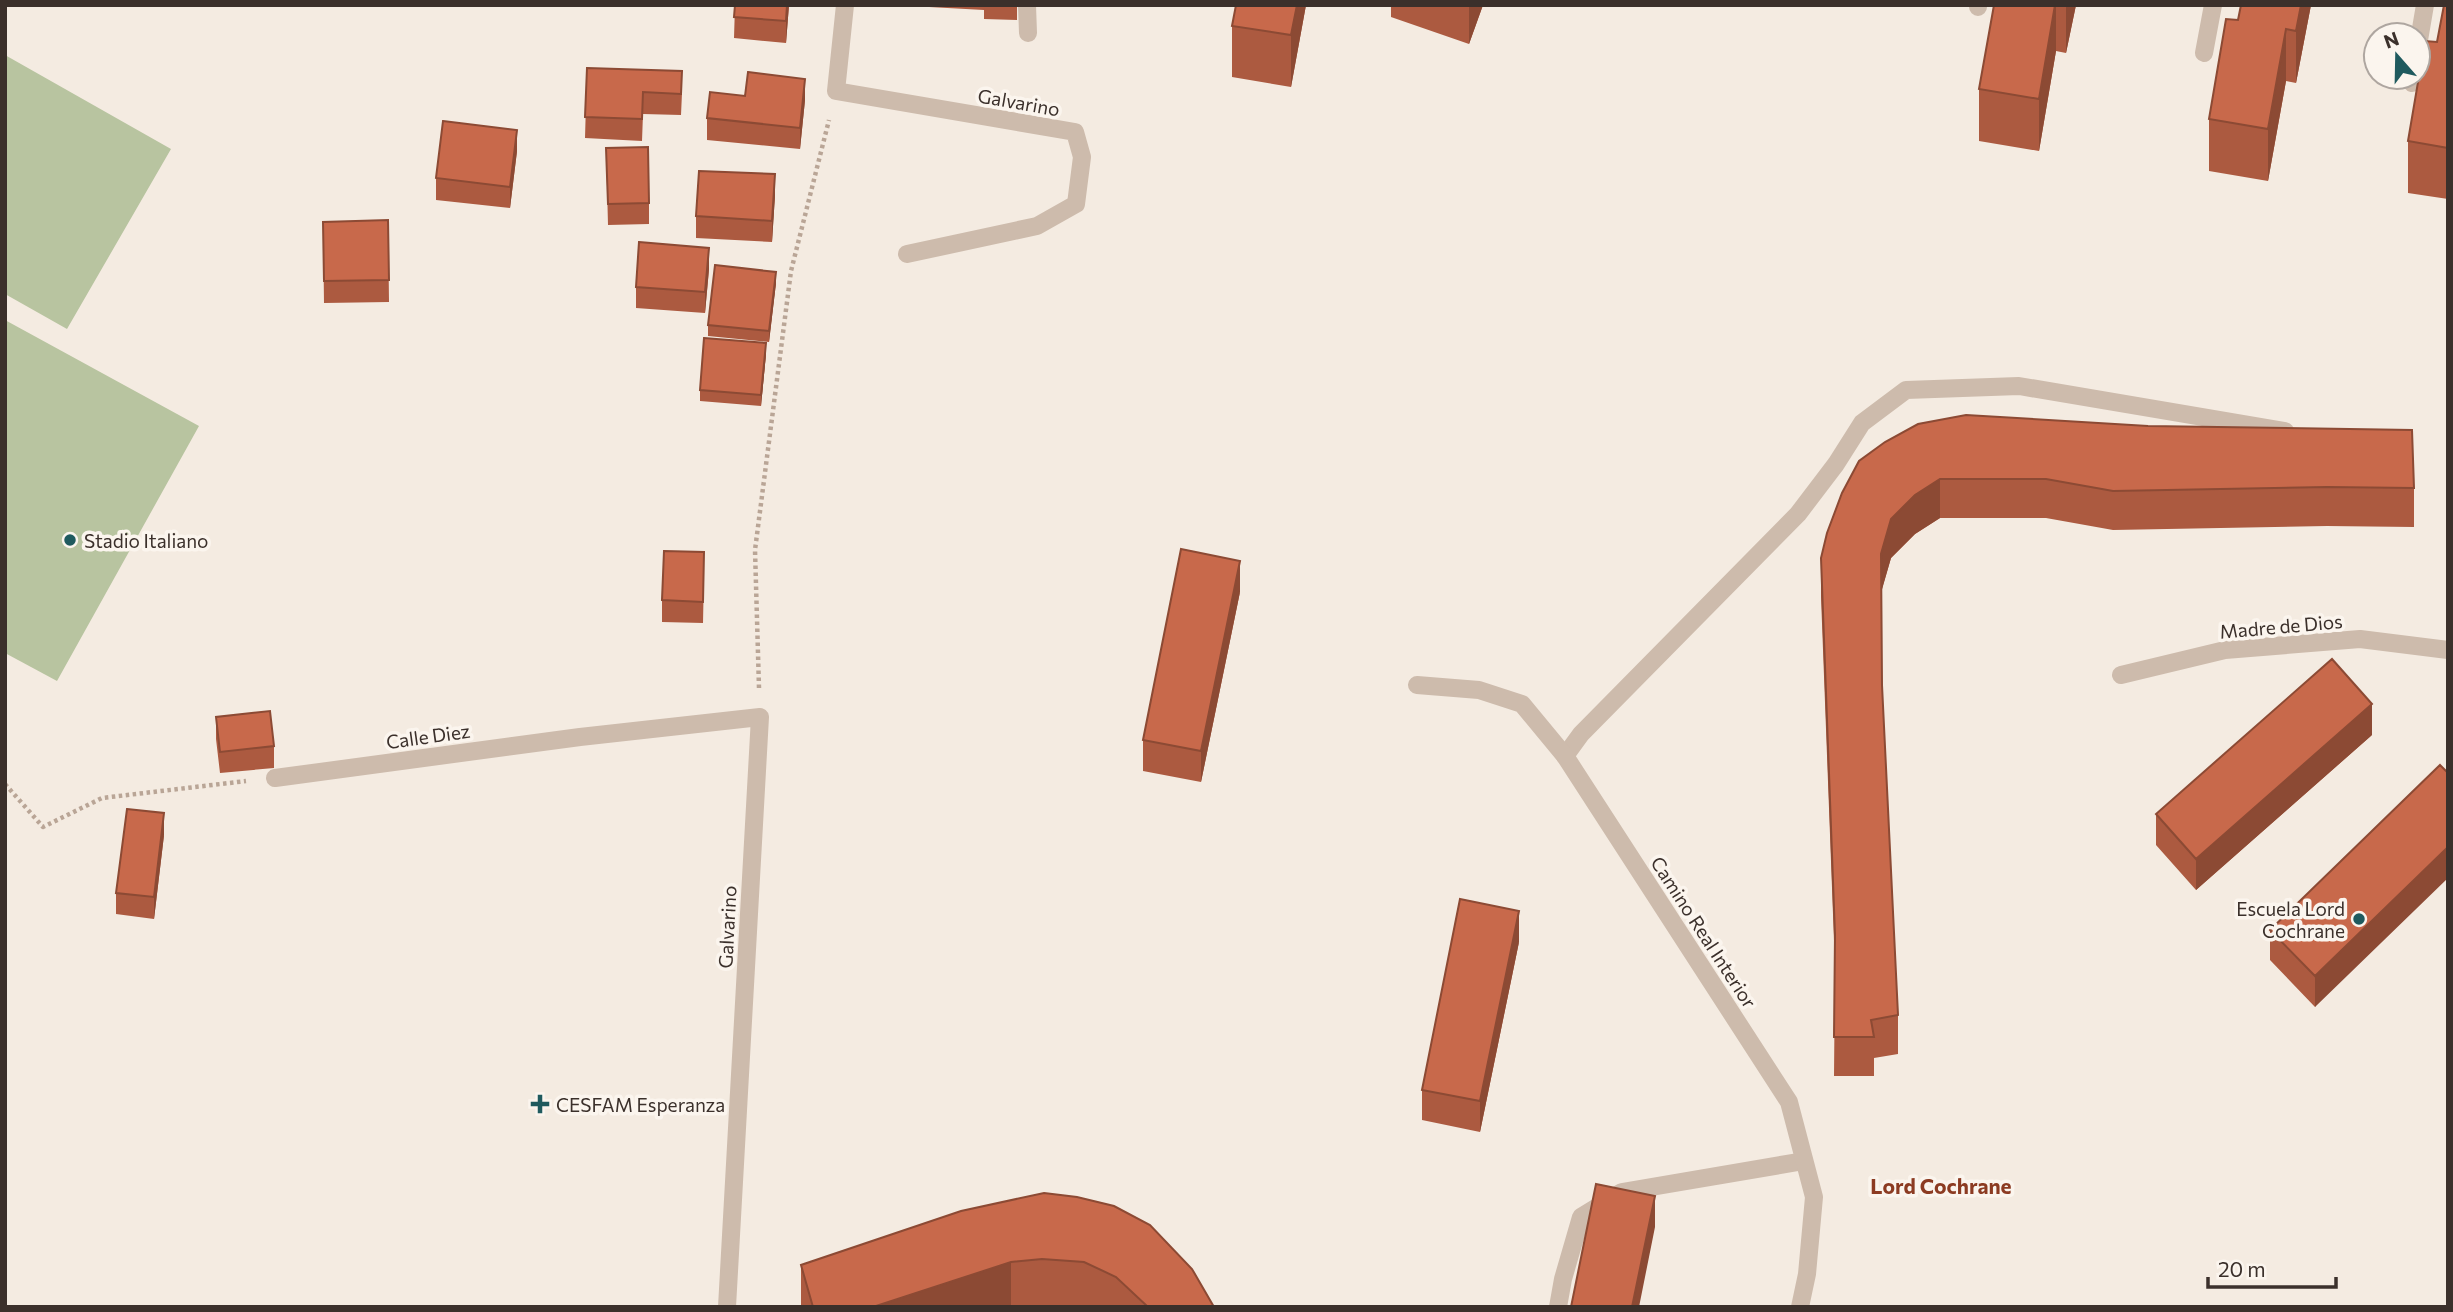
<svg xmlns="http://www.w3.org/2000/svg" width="2453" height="1312" viewBox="0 0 2453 1312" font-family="Commissioner,sans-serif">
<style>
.green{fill:#b8c4a0}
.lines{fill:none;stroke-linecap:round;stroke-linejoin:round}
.path{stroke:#b9a596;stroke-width:4.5;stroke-dasharray:3.5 3.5;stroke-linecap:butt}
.service{stroke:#cdbbac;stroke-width:18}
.minor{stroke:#cdbbac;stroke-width:18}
.wall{fill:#ac5a40}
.shaded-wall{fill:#8c4a34}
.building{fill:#c8694b;stroke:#8c4a34;stroke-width:2}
.poi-dot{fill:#1f5a5e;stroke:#fbf5ee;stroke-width:2.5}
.labels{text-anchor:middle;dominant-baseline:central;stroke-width:7;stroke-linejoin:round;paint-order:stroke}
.street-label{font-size:19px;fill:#3b302b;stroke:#fbf5ee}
.poi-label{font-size:19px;fill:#3b302b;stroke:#fbf5ee;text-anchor:start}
.neighbourhood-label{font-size:21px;font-weight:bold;fill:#8c3b22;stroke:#fbf5ee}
</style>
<rect width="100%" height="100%" fill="#f4ebe1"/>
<path class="green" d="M5,55l166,94 -104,180 -62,-35z
M5,320l194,106 -142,255 -52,-28z"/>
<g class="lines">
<path class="path" d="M759,688l-4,-138 36,-279 38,-151
M5,784l38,43 59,-29 144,-17"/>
<path class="service" d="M1027,5l1,28
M1978,7v-2
M2418,46l7,-41
M2204,53l9,-48
M2412,83l1,-6
M1565,756l16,-22 217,-220 38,-50 26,-41 44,-33 113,-4 266,45
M1558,1307l5,-28 18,-62 41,-25 182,-31"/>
<path class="minor" d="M845,5l-9,86 239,41 7,25 -6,47 -39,22 -130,28
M2121,675l104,-25 135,-11 88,11
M1417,685l62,5 43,14 43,52 224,346 25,95 -7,77 -7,33
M275,778l305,-41 180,-20 -33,590"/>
</g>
<path class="wall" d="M735,5h54l-3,38 -52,-5z
M929,5h88v15l-33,-1v-9l-55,-3z
M1306,5l-15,82 -59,-10v-51z
M1391,5h92l-14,39 -78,-27z
M1994,5h82l-10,48 -10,-2 -17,100 -60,-10v-52z
M2311,5l-15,78 -10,-2 -18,100 -59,-10v-52l29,-99z
M2448,5v194l-40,-6v-52z
M587,68l95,25 -1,22 -38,-1 -1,27 -57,-3z
M745,96l60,4 -5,49 -93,-9v-22z
M606,148l43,55v21l-41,1z
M517,151l-7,57 -74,-8v-22z
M775,195l-3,47 -76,-4v-22z
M388,220l1,82 -65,1 -1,-81z
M709,269l-4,44 -69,-5v-21z
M776,283l-7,59 -61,-6v-11z
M766,354l-5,52 -61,-5v-11z
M1859,461l555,27v39l-87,-1 -214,4 -67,-12h-106l-25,16 -24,24 -10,34 1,93 16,330v39l-24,4v18h-40l1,-109 -14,-370v-39z
M704,573l-1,50 -41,-1v-22z
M1240,592l-39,190 -58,-11v-31z
M216,717l58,29v22l-54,5 -4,-34z
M2372,735l-176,155 -40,-45v-31z
M2448,773l-133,234 -45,-47v-30z
M164,835l-10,84 -38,-5v-21z
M1519,942l-39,190 -58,-12v-30z
M961,1211l253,96h-413v-42z"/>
<path class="shaded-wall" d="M787,5h2l-3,38v-22z
M1297,5h9l-15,82v-52z
M1469,5h14l-14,39z
M2055,5h1v46l-17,100v-52z
M2066,5h10l-10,48z
M2301,5h10l-15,78v-52z
M2286,29v52l-18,100v-52z
M805,79v21l-5,49v-21z
M517,130v21l-7,57v-21z
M775,174v21l-3,47v-21z
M709,248v21l-4,44v-21z
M776,272v11l-7,59v-11z
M766,343v11l-5,52v-11z
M1940,479v39l-25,16 -24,24 -10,35v-39l10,-35 24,-24z
M1240,561v31l-39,190v-31z
M2372,704v31l-176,155v-31z
M164,813v22l-10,84v-22z
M2448,847v31l-133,129v-31z
M1519,911v31l-39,190v-31z
M1655,1196v31l-16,80h-7z
M1011,1262v45h-138z"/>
<path class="building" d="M735,5h52l-1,16 -52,-4z
M1236,5h61l-6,30 -59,-9z
M1994,5h61l-16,94 -60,-10z
M2241,5h60l-5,26 -10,-2 -18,100 -59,-10 17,-100 12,1z
M2444,5h4v143l-40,-7 17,-100 12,1z
M587,68l95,3 -1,23 -38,-2 -1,27 -57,-2z
M748,72l57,7 -5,49 -93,-10 3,-26 35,4z
M443,121l74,9 -7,57 -74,-9z
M648,147l1,56 -41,1 -2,-56z
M699,171l76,3 -3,47 -76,-5z
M388,220l1,60 -65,1 -1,-59z
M639,242l70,6 -4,44 -69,-5z
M715,265l61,7 -7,59 -61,-6z
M704,338l62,5 -5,52 -61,-5z
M1966,415l182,11 264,4 2,58 -87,-1 -214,4 -67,-12h-106l-25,16 -24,24 -10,35 1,131 16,330 -27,5 3,17h-40l1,-102 -14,-377 6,-25 15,-40 17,-32 26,-19 33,-18z
M1181,549l59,12 -39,190 -58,-11z
M664,551l40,1 -1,50 -41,-2z
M2332,659l40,45 -176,155 -40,-45z
M270,711l4,35 -54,6 -4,-35z
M2440,765l8,8v74l-133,129 -45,-46z
M127,809l37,4 -10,84 -38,-4z
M1460,899l59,12 -39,190 -58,-11z
M1596,1184l59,12 -23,111h-61z
M1044,1193l33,4 37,9 36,19 42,44 22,38h-66l-32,-30 -32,-15 -42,-3 -31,3 -138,45h-60l-12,-42 160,-54z"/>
<g class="poi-dot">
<circle cx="70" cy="540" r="7"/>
<circle cx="2359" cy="919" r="7"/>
<path d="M536.5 1093.5h7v7h7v7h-7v7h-7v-7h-7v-7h7z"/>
</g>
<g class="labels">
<g class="street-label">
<text transform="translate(1019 102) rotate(10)">Galvarino</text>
<text transform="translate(2281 626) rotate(-5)">Madre de Dios</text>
<text transform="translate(428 736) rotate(-8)">Calle Diez</text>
<text transform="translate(727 927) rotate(-87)">Galvarino</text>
<text transform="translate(1704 932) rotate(57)">Camino Real Interior</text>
</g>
<g class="poi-label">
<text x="84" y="540">Stadio Italiano</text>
<text x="2345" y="908" text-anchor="end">Escuela Lord<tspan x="2345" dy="22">Cochrane</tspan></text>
<text x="556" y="1104">CESFAM Esperanza</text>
</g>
<g class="neighbourhood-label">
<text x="1941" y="1185">Lord Cochrane</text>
</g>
</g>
<rect width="2453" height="1312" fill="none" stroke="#3b302b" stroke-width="14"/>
<g transform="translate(2397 56) rotate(340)"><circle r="33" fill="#fbf5ee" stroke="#aea6a0" stroke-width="2"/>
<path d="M0-5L12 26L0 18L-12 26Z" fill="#1f5a5e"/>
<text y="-10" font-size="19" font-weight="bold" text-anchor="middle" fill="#3b302b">N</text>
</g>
<path d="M2208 1277v10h128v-10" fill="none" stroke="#3b302b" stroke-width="3.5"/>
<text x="2218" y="1277" font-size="21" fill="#3b302b" stroke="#fbf5ee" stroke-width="5" paint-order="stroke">20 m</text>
</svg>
